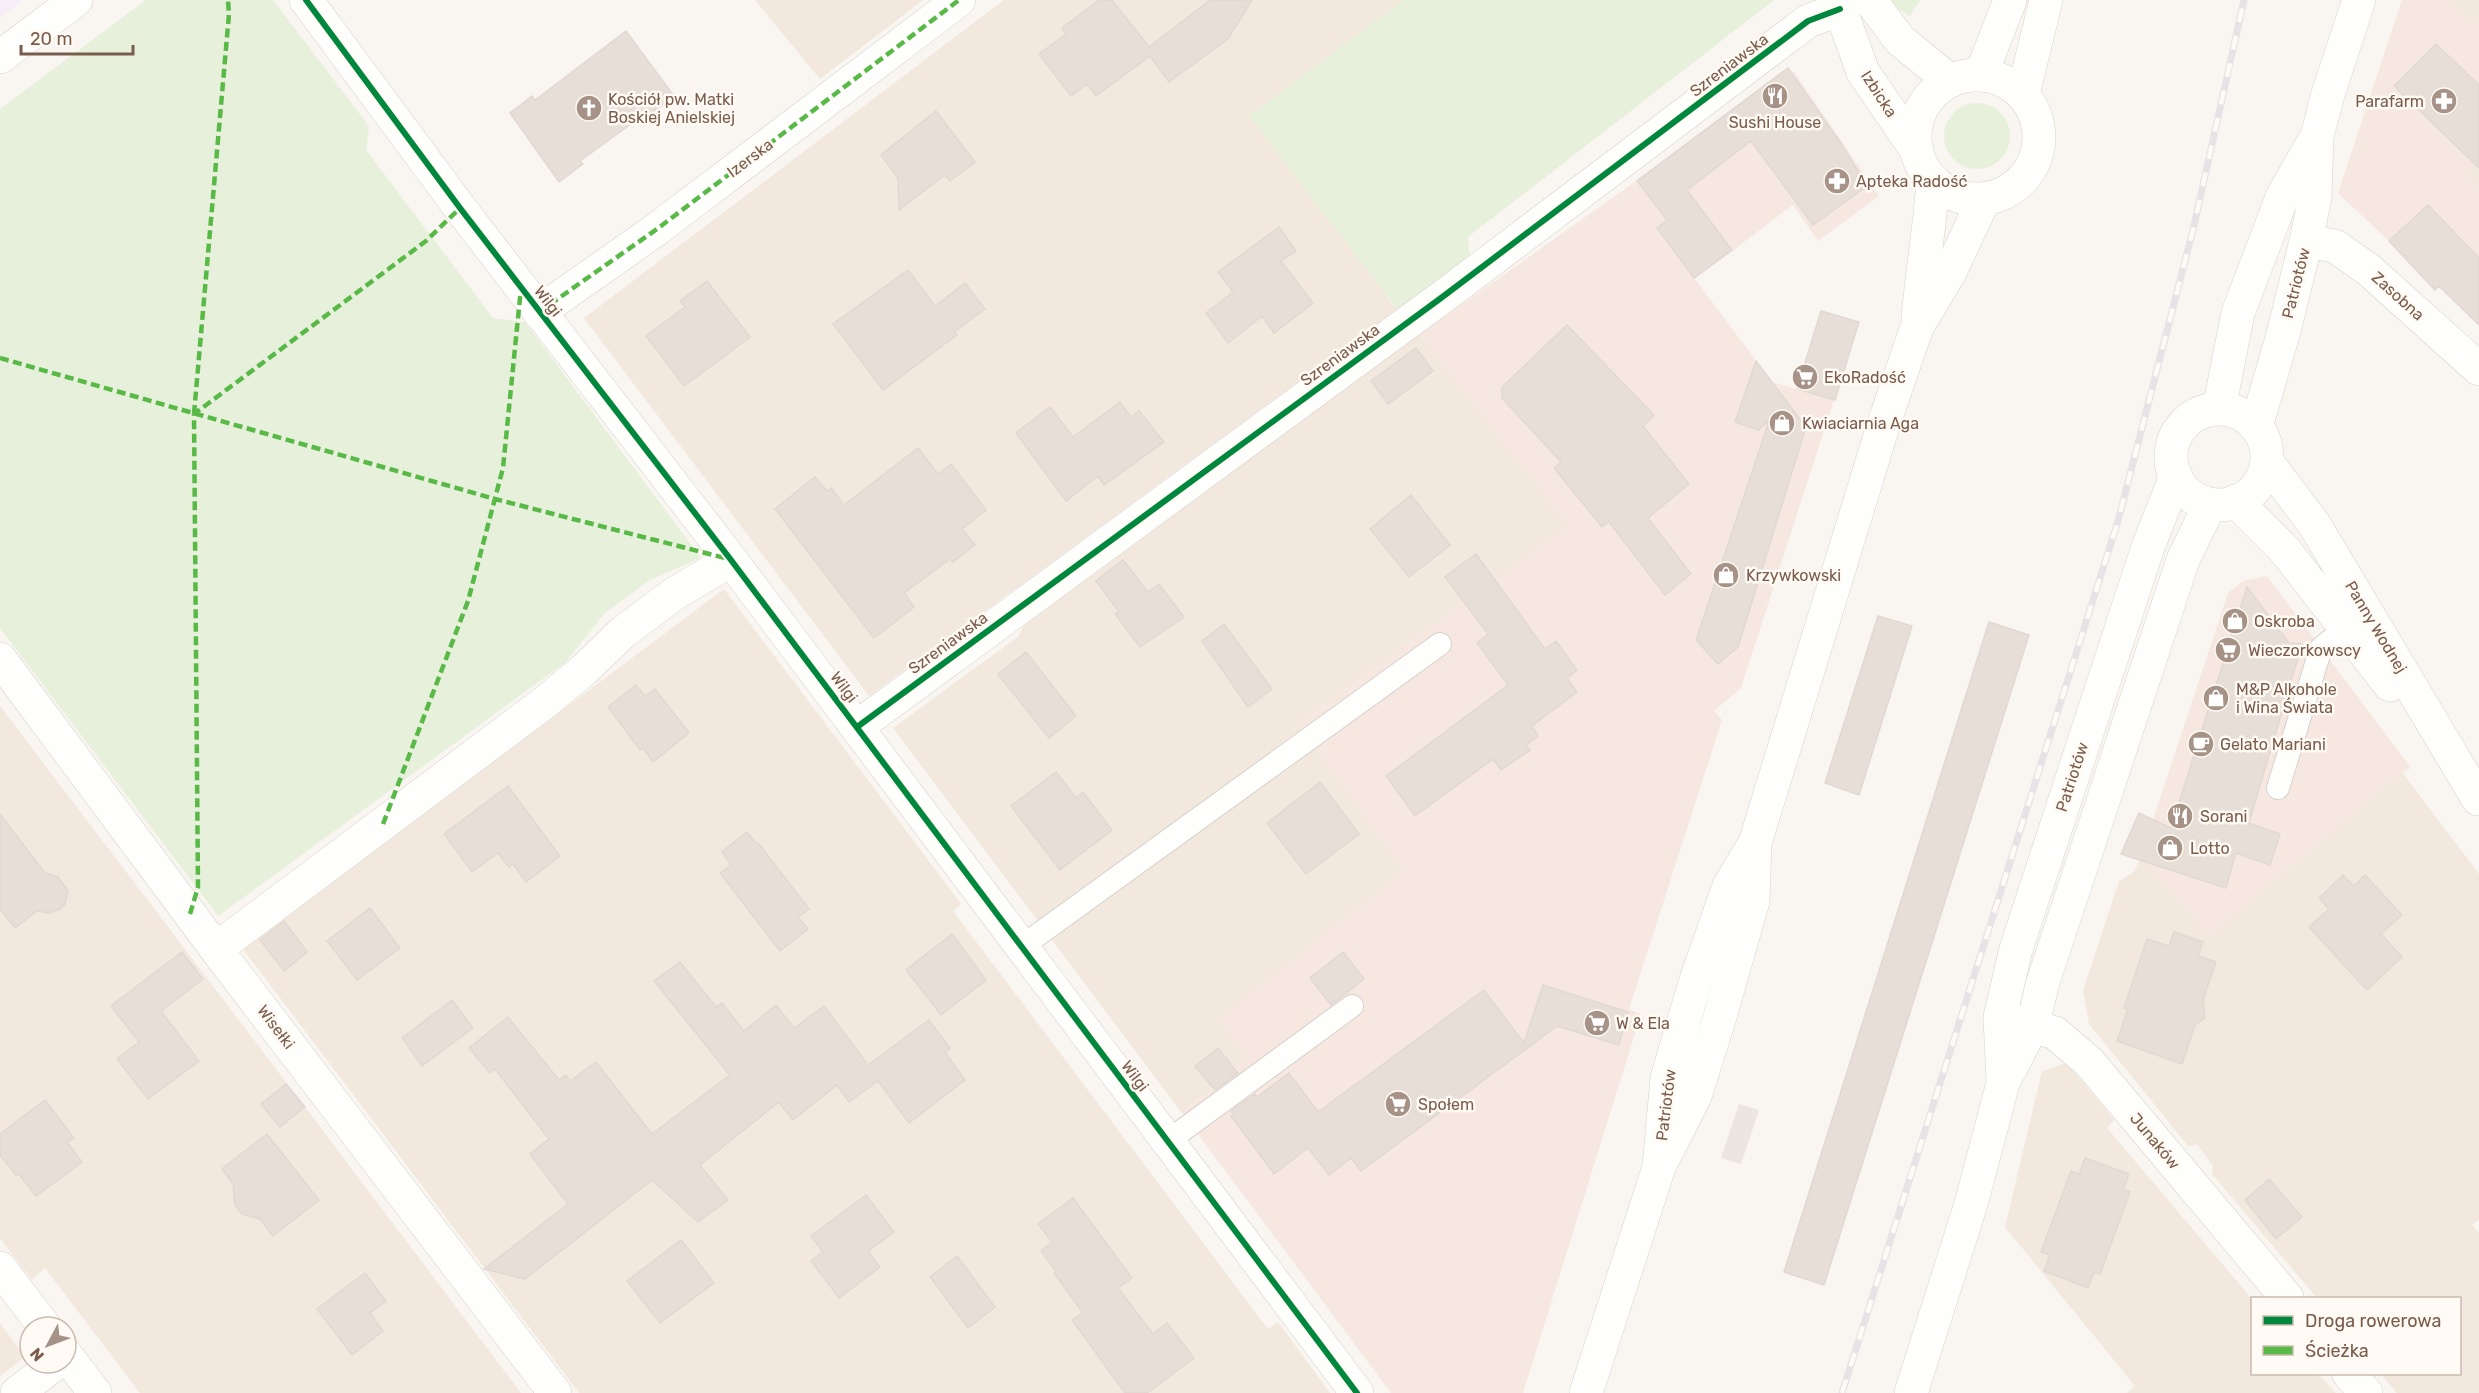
<svg xmlns="http://www.w3.org/2000/svg" width="2479" height="1393" viewBox="0 0 2479 1393" font-family="Rubik,sans-serif">
<style>
.residential{fill:#f2e8de}
.commercial{fill:#f6e8e1}
.industrial{fill:#ede5e0}
.education{fill:#f6eef6}
.green{fill:#e7f0db}
.building{fill:#e6ded7;stroke:#e2d8d2;stroke-width:1.5}
.lines{fill:none;stroke-linecap:round;stroke-linejoin:round}
.service-casing{stroke:#d7d1cb;stroke-width:24}
.minor-casing{stroke:#d7d1cb;stroke-width:34}
.tertiary-casing{stroke:#d7d1cb;stroke-width:34}
.secondary-casing{stroke:#d9d2cb;stroke-width:34}
.service{stroke:#fefefd;stroke-width:22}
.minor{stroke:#fefefd;stroke-width:33}
.tertiary{stroke:#fefefd;stroke-width:33}
.secondary{stroke:#fefefd;stroke-width:33}
.rail-casing{stroke:#e6e3e7;stroke-width:7}
.rail{stroke:#fffaf3;stroke-width:4.5;stroke-dasharray:14;stroke-linecap:butt}
.quiet{stroke:#58b947;stroke-width:4.5;stroke-dasharray:9 4.5;stroke-linecap:butt}
.cycleway-casing{stroke:#fffaf3;stroke-width:10}
.cycleway{stroke:#00873e;stroke-width:6}
.labels{text-anchor:middle;dominant-baseline:central;stroke-width:5;stroke-linejoin:round;paint-order:stroke}
.street-label{font-size:16px;fill:#7a5c4d;stroke:#fffaf3}
.poi-label{font-size:16px;fill:#7a5c4d;stroke:#fffaf3;text-anchor:start}
</style>
<rect width="100%" height="100%" fill="#f9f5f0"/>
<path class="residential" d="M755,0h168l-103,79z
M1004,0h399l-16,298 10,11 -528,387 -285,-378z
M2447,0h32v24z
M2479,159v28l-14,-13z
M1420,334l149,192 -270,197 105,148 -184,148 27,41 -65,53 -289,-385 126,-92 5,-11 229,-171z
M724,589l237,315 -8,7 315,418 10,-7 52,71h-751l-336,-444z
M0,706l305,401 216,286h-381l-95,-125 -13,12 -32,-42z
M2402,772l77,102v345l-7,6 7,8v160h-82l-16,-19h79v-76h-143l-105,-124 1,-8 -16,-22 -8,3 -100,-123 -6,-33 36,-110 15,-9 7,-16 68,80z
M2067,1063l47,57 -7,8 145,171v75h66l18,19h-209l8,-7 -130,-159 37,-156z
M0,1323l25,34 -25,19z"/>
<path class="commercial" d="M2402,0h45l32,24v135l-14,15 14,13v138l-40,-38 -4,3 -46,-49 -51,-48z
M1794,72l85,124 -61,45 -25,-36 -98,74 77,103 25,7 24,-78 38,11 -118,366 -27,23 8,9 -93,289 12,5 -118,379h-132l-209,-280 65,-53 -28,-41 185,-148 -105,-148 269,-197 -148,-192 219,-155 141,-106z
M2267,576l144,192 -9,4 -193,164 -68,-80 87,-263 15,-12z"/>
<path class="industrial" d="M1739,1104l20,6 -18,54 -20,-6z"/>
<path class="education" d="M0,0h23l-23,18z"/>
<path class="green" d="M146,0h127l96,126 -3,24 127,168 32,4 176,236 -51,22 -45,33 -39,49 -348,254 -218,-288v-519z
M1403,0h371l-306,237 2,21 -73,51 -148,-193z
M1892,0h28l-10,16 -13,-8z
M1944 136a33 33 0 1 1 66 0a33 33 0 1 1-66 0Z"/>
<path class="building" d="M1099,0h13l37,47 61,-47h42l-24,39 -59,43 -19,-26 -54,40 -9,-12 -16,12 -32,-42 27,-20 -4,-6z
M626,31l48,65 -34,26 -2,-3 -58,42 3,3 -24,18 -49,-69 22,-17 3,4z
M2436,44l43,41v83l-85,-82z
M1788,68l54,77 25,41 -54,39 -62,-84 -64,49 45,60 -38,28 -37,-50 10,-8 -30,-39z
M936,111l39,51 -25,19 -5,-6 -46,35 -1,-32 -17,-23z
M2428,205l51,53v67l-40,-39 -4,4 -46,-49z
M1279,227l17,24 -15,10 32,42 -39,30 -12,-17 -34,27 -22,-30 27,-21 -15,-20z
M908,270l27,36 30,-23 20,26 -31,23 3,3 -74,55 -50,-66z
M707,281l43,56 -66,49 -38,-50 39,-29 -5,-6z
M1821,311l38,11 -24,78 -38,-11z
M1567,325l87,90 -11,11 46,58 -41,34 43,56 -26,21 -56,-73 -7,5 -48,-59 7,-6 -59,-64v-11z
M1416,348l17,23 -45,33 -17,-23z
M1756,361l50,66 -68,220 -20,17 -22,-24 73,-219 -11,9 -23,-8z
M1120,402l11,15 8,-6 25,31 -60,43 -6,-9 -32,25 -50,-68 34,-26 23,30z
M918,448l20,26 13,-10 35,46 -24,19 13,16 -22,17 -3,-3 -46,34 10,14 -40,31 -99,-129 40,-32 12,14 4,-3 13,17z
M1411,495l39,50 -41,32 -39,-48z
M1476,554l69,95 11,-8 21,29 -10,8 10,14 -45,34 6,10 -12,9 4,5 -29,20 -8,-11 -78,57 -29,-40 122,-91 -31,-42 11,-9 -43,-57z
M1123,560l25,32 11,-8 25,33 -44,30 -25,-33 4,-2 -23,-31z
M2247,587l42,56 13,1 -53,179 31,11 -10,31 -34,-12 -10,35 -105,-34 18,-41 32,15z
M1878,616l34,10 -53,169 -34,-12z
M1989,622l40,13 -205,650 -40,-13z
M1224,624l48,65 -24,18 -46,-66z
M1026,652l50,64 -27,22 -51,-64z
M636,685l9,11 10,-7 34,44 -36,29 -10,-14 -3,2 -32,-43z
M1056,772l20,26 7,-6 29,38 -52,40 -49,-64z
M1320,782l39,52 -53,40 -39,-51z
M508,786l52,70 -34,26 -13,-18 -4,3 -11,-14 -26,19 -28,-38z
M0,814l45,59 13,4 10,14 -3,13 -5,5 -11,4 -12,-2 -22,17 -15,-19z
M747,832l10,12h2l50,65 -11,8 10,12 -28,22 -60,-78 11,-8 -9,-13z
M2343,875l11,11 11,-11 37,40 -21,19 21,23 -35,33 -58,-63 20,-18 -10,-11z
M370,908l30,40 -43,32 -30,-39z
M284,921l23,31 -23,19 -24,-31z
M2174,932l29,10 -5,14 18,6 -13,38 2,18 -10,7 -13,39 -65,-23 11,-32 -4,-1 23,-69 22,7z
M952,934l34,46 -45,35 -35,-45z
M182,952l21,27 -42,32 38,50 -51,38 -31,-40 22,-17 -28,-36z
M1343,952l21,27 -33,26 -21,-27z
M680,962l36,45 6,-4 22,28 32,-26 18,23 30,-22 44,59 61,-45 21,28 -5,4 20,28 -56,43 -31,-42 -29,21 -12,-17 -44,35 -14,-18 -79,63 28,35 -30,22 -46,-42 -127,99 -41,-10 84,-65 -38,-50 19,-15 -54,-70 -5,4 -21,-25 39,-31 51,63 7,-5 4,6 26,-19 56,72 78,-59 -76,-94z
M1543,985l85,27 -9,33 -62,-19 -196,145 -10,-13 -22,17 -21,-27 -34,26 -43,-58 3,-2 -3,-3 24,-17 2,3 32,-24 29,39 166,-122 40,53z
M452,1000l21,28 -51,38 -20,-28z
M1218,1048l20,25 -23,17 -20,-24z
M286,1084l19,23 -25,20 -19,-23z
M45,1100l29,38 -7,4 15,20 -46,34 -17,-22 -3,1 -16,-20v-21z
M267,1134l52,66 -46,36 -13,-17 -18,-5 -7,-9 -2,-21 -11,-15z
M2085,1158l44,16 -6,16 7,2 -30,82 -6,-2 -6,16 -44,-17 6,-16 -9,-3 30,-81 8,3z
M2269,1179l33,38 -26,22 -31,-39z
M866,1195l28,37 -26,19 12,16 -41,31 -28,-37 12,-9 -12,-16z
M1073,1198l59,80 -14,10 35,46 14,-11 27,35 -47,35h-22l-53,-73 11,-7 -29,-40 2,-2 -15,-20 11,-9 -14,-18z
M681,1240l33,43 -54,40 -33,-42z
M957,1256l38,51 -27,21 -38,-51z
M365,1273l21,28 -16,12 13,18 -31,24 -35,-46z"/>
<g class="lines">
<defs>
<path id="service" d="M2278,788l43,-140 25,-20
M1021,947l419,-303
M1168,1141l184,-135"/>
<path id="minor" d="M306,0l154,208 271,352 626,833
M0,57l76,-57
M2306,241l29,5 34,24 110,99
M539,312l118,-83 302,-229
M0,659l216,290 339,444
M857,727l584,-429 367,-277 32,-12
M216,949l328,-246 41,-34 37,-36 52,-39 57,-34
M2004,1018l51,15 34,29 198,236
M0,1268l45,59
M66,1355l29,38
M2349,1374l17,19
M17,1393l39,-30"/>
<path id="tertiary" d="M1837,0l26,72 54,79
M1870,0l30,40 50,41
M2267,462l47,62 164,275
M2236,501l47,47 107,137"/>
<path id="secondary" d="M1915 137a62 62 0 1 1 124 0a62 62 0 1 1-124 0Z
M1981,75l29,-75
M2023,94l23,-94
M1918,318c4,-46 12,-91 15,-138
M2219,409l19,-96 45,-118 31,-54
M2171 457a48 48 0 1 1 96 0a48 48 0 1 1-96 0Z
M2256,427l28,-96 22,-90 9,-44 2,-61 11,-42 31,-94
M2003,1082l-3,-65 16,-68 132,-402 28,-71
M1659,1167l8,-89 29,-98 33,-94 26,-43 129,-420 33,-96 33,-55 34,-73
M1586,1393l73,-226 36,-71 24,-76 34,-119 2,-56
M1911,1393l60,-189 32,-121 30,-58 9,-40 141,-425 27,-56"/>
</defs>
<use href="#service" class="service-casing"/>
<use href="#minor" class="minor-casing"/>
<use href="#tertiary" class="tertiary-casing"/>
<use href="#secondary" class="secondary-casing"/>
<use href="#service" class="service"/>
<use href="#minor" class="minor"/>
<use href="#tertiary" class="tertiary"/>
<use href="#secondary" class="secondary"/>
<defs>
<path id="rail" d="M1842,1393l276,-872 75,-291 51,-230"/>
</defs>
<use href="#rail" class="rail-casing"/>
<use href="#rail" class="rail"/>
<path class="quiet" d="M539,312l118,-83 302,-229
M0,358l495,141 234,60
M194,414l35,-400 -1,-14
M383,824l85,-223 35,-133 18,-180
M190,914l8,-27 -4,-473 232,-173 34,-33"/>
<defs>
<path id="cycleway" d="M306,0l154,208 271,352 626,833
M857,727l584,-429 367,-277 32,-12"/>
</defs>
<use href="#cycleway" class="cycleway-casing"/>
<use href="#cycleway" class="cycleway"/>
</g>
<defs>
<symbol id="restaurant-disc" viewBox="-11 -11 22 22"><circle r="9.5" fill="#a69286" stroke="#fffaf3"/><path d="M-5-6h1v4h1v-4h1v4h1v-4h1v5L-1.5 .5V6h-2V.5L-5-1ZM5-6V6H3V1.5H1.5Q1.5-4 5-6Z" fill="#fff"/></symbol>
<symbol id="pharmacy-disc" viewBox="-11 -11 22 22"><circle r="9.5" fill="#a69286" stroke="#fffaf3"/><path d="M-2-6h4v4h4v4h-4v4h-4v-4h-4v-4h4Z" fill="#fff"/></symbol>
<symbol id="church-disc" viewBox="-11 -11 22 22"><circle r="9.5" fill="#a69286" stroke="#fffaf3"/><path d="M-1.2-6h2.4v3.5h3.3v2.4h-3.3V6h-2.4V-.1h-3.3v-2.4h3.3Z" fill="#fff"/></symbol>
<symbol id="supermarket-disc" viewBox="-11 -11 22 22"><circle r="9.5" fill="#a69286" stroke="#fffaf3"/><path d="M-6-5.5h2.5l.6 2H6L4.5 2H-2.5L-4.4-4H-6ZM-1.5 3.2a1.3 1.3 0 1 0 .1 0ZM3 3.2a1.3 1.3 0 1 0 .1 0Z" fill="#fff"/></symbol>
<symbol id="shop-disc" viewBox="-11 -11 22 22"><circle r="9.5" fill="#a69286" stroke="#fffaf3"/><path d="M-5-2.5h2.3a2.7 3.5 0 0 1 5.4 0H5L5.5 6h-11ZM-1.5-2.5h3a1.5 2.3 0 0 0-3 0Z" fill="#fff"/></symbol>
<symbol id="cafe-disc" viewBox="-11 -11 22 22"><circle r="9.5" fill="#a69286" stroke="#fffaf3"/><path d="M-5.5-4.5H6V0H3Q3 3.5 0 3.5H-2.5Q-5.5 3.5-5.5 0ZM3-3.2v2h1.7v-2ZM-6 4.5H4V6H-6Z" fill="#fff"/></symbol>
</defs>
<g fill-rule="evenodd">
<use href="#restaurant-disc" x="1760" y="81" width="30" height="30"/>
<use href="#pharmacy-disc" x="2429" y="86" width="30" height="30"/>
<use href="#church-disc" x="574" y="93" width="30" height="30"/>
<use href="#pharmacy-disc" x="1822" y="166" width="30" height="30"/>
<use href="#supermarket-disc" x="1790" y="362" width="30" height="30"/>
<use href="#shop-disc" x="1767" y="408" width="30" height="30"/>
<use href="#shop-disc" x="1711" y="560" width="30" height="30"/>
<use href="#shop-disc" x="2220" y="606" width="30" height="30"/>
<use href="#supermarket-disc" x="2213" y="635" width="30" height="30"/>
<use href="#shop-disc" x="2201" y="683" width="30" height="30"/>
<use href="#cafe-disc" x="2186" y="729" width="30" height="30"/>
<use href="#restaurant-disc" x="2165" y="801" width="30" height="30"/>
<use href="#shop-disc" x="2155" y="833" width="30" height="30"/>
<use href="#supermarket-disc" x="1582" y="1008" width="30" height="30"/>
<use href="#supermarket-disc" x="1383" y="1089" width="30" height="30"/>
</g>
<g class="labels">
<g class="street-label">
<text transform="translate(1729 65) rotate(-37)">Szreniawska</text>
<text transform="translate(1879 94) rotate(57)">Izbicka</text>
<text transform="translate(750 158) rotate(-37)">Izerska</text>
<text transform="translate(2296 283) rotate(-76)">Patriotów</text>
<text transform="translate(2398 296) rotate(42)">Zasobna</text>
<text transform="translate(548 301) rotate(52)">Wilgi</text>
<text transform="translate(1340 355) rotate(-36)">Szreniawska</text>
<text transform="translate(2376 627) rotate(59)">Panny Wodnej</text>
<text transform="translate(948 643) rotate(-36)">Szreniawska</text>
<text transform="translate(844 687) rotate(53)">Wilgi</text>
<text transform="translate(2072 777) rotate(-72)">Patriotów</text>
<text transform="translate(276 1027) rotate(53)">Wisełki</text>
<text transform="translate(1135 1076) rotate(53)">Wilgi</text>
<text transform="translate(1666 1105) rotate(-83)">Patriotów</text>
<text transform="translate(2155 1141) rotate(50)">Junaków</text>
</g>
<g class="poi-label">
<text x="608" y="99">Kościół pw. Matki<tspan x="608" dy="18">Boskiej Anielskiej</tspan></text>
<text x="2424" y="101" text-anchor="end">Parafarm</text>
<text x="1775" y="122" text-anchor="middle">Sushi House</text>
<text x="1856" y="181">Apteka Radość</text>
<text x="1824" y="377">EkoRadość</text>
<text x="1802" y="423">Kwiaciarnia Aga</text>
<text x="1746" y="575">Krzywkowski</text>
<text x="2254" y="621">Oskroba</text>
<text x="2248" y="650">Wieczorkowscy</text>
<text x="2236" y="689">M&amp;P Alkohole<tspan x="2236" dy="18">i Wina Świata</tspan></text>
<text x="2220" y="744">Gelato Mariani</text>
<text x="2200" y="816">Sorani</text>
<text x="2190" y="848">Lotto</text>
<text x="1616" y="1023">W &amp; Ela</text>
<text x="1418" y="1104">Społem</text>
</g>
</g>
<rect x="2251" y="1297" width="210" height="78" fill="#fffaf3" stroke="#cabbb1" stroke-width="1.5"/>
<rect x="2263" y="1316" width="30" height="9" fill="#00873e" stroke="#cabbb1" stroke-width="1.5"/>
<text x="2305" y="1327" font-size="18" fill="#7a5c4d">Droga rowerowa</text>
<rect x="2263" y="1346" width="30" height="9" fill="#58b947" stroke="#cabbb1" stroke-width="1.5"/>
<text x="2305" y="1357" font-size="18" fill="#7a5c4d">Ścieżka</text>
<g transform="translate(48 1345) rotate(229)"><circle r="28" fill="#fffaf3" stroke="#cabbb1" stroke-width="1.5"/>
<path d="M0-4.5L10 22L0 15L-10 22Z" fill="#a69286"/>
<text y="-9" font-size="16" font-weight="bold" text-anchor="middle" fill="#7a5c4d">N</text>
</g>
<path d="M21 45v9h112v-9" fill="none" stroke="#7a5c4d" stroke-width="3"/>
<text x="30" y="45" font-size="18" fill="#7a5c4d" stroke="#fffaf3" stroke-width="4.5" paint-order="stroke">20 m</text>
</svg>
